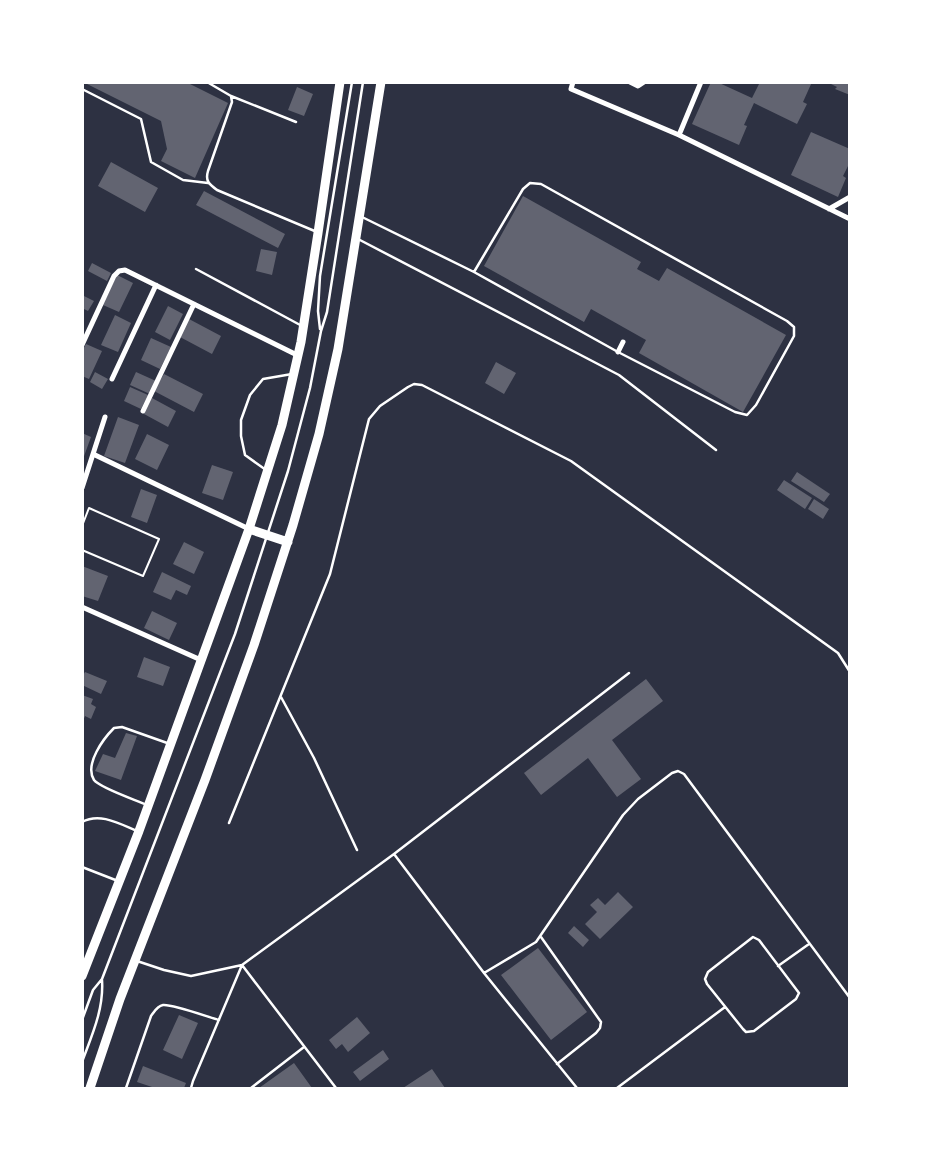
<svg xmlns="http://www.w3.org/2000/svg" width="932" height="1171" viewBox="0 0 932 1171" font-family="Roboto,sans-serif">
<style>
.building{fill:#626471}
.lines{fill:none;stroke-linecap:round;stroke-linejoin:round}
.path{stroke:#fff;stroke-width:2}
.service{stroke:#fff;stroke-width:2.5}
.minor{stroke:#fff;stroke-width:5}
.trunk{stroke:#fff;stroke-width:9}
</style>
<rect width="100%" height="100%" fill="#2d3142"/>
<path class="building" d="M83,82h103l42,21 -33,75 -34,-17 6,-12 -6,-28z
M711,82h6l35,16 8,-16h52l-9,20 4,2 -10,20 -43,-21 -10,22 3,1 -8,19 -47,-21z
M827,82h23v13l-15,-6 2,-2z
M297,87l16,7 -9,22 -16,-6z
M811,132l39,17v13l-7,14 3,2 -8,19 -47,-22z
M111,162l47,26 -13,24 -47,-26z
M204,191l81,43 -7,14 -82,-43z
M523,196l118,66 -4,7 22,12 8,-13 119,67 -43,77 -104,-59 7,-13 -55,-31 -7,13 -100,-56z
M261,249l16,3 -5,23 -16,-4z
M92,263l19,10 -4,8 -19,-10z
M117,275l16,8 -14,29 -16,-7z
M82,295l12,6 -6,10 -6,-3z
M168,306l15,8 -13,26 -15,-8z
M115,315l16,8 -13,29 -17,-7z
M189,319l32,17 -9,18 -32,-17z
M151,338l20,9 -11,22 -19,-9z
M86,344l16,7 -13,28 -7,-3v-25z
M496,362l20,11 -12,21 -19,-11z
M95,372l13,7 -6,10 -12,-7z
M136,372l20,9 -6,13 -20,-9z
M164,374l39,20 -9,18 -40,-21z
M130,387l18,8 -7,14 -17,-8z
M152,398l24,13 -8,16 -24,-13z
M118,417l21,8 -14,38 -21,-7z
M82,433l9,4 -8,22h-1z
M147,434l22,11 -12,25 -22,-11z
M212,465l21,7 -10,28 -21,-7z
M797,472l33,22 -6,8 -33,-21z
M784,480l28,18 -7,11 -28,-19z
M141,489l16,6 -10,28 -16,-6z
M814,499l15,10 -6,10 -15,-10z
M184,542l20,10 -10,22 -21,-10z
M82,566l26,10 -10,25 -16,-5z
M162,572l29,14 -4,9 -11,-5 -5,10 -18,-8z
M152,611l25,12 -8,17 -25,-12z
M144,657l26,10 -7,19 -26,-9z
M85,672l22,9 -6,13 -19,-9v-8z
M646,679l17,22 -51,39 29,39 -24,18 -29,-39 -47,37 -17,-22z
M82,695l11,4 -2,5 5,3 -5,12 -6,-3 -3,7z
M126,733l11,3 -16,44 -26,-9 8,-17 12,4z
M618,892l15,15 -33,32 -15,-15 12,-12 -7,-7 8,-7 7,7z
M574,926l15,14 -6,7 -15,-14z
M538,948l49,64 -36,28 -50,-65z
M179,1015l19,8 -16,36 -19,-9z
M357,1017l13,16 -22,19 -6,-8 -6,5 -7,-9z
M383,1050l6,9 -29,22 -7,-9z
M294,1063l18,25h-53z
M143,1066l43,17 -2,5h-29l-18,-6z
M432,1069l13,19h-42z"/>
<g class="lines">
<path class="path" d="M82,526l7,-18 70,31 -16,37 -61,-26"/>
<path class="service" d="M207,82l24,14 1,6 -24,69c-3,10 1,13 9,19l100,42
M82,89l59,30 10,43 32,18 25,3
M231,96l65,26
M362,217l112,55 144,80 117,60 12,3 9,-10 38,-69v-9l-7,-6 -246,-137 -11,-1 -7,6 -49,83
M358,239l261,136 97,75
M196,269l106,57
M320,329l-2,-18 2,-35 32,-194
M266,470l-21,-15 -4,-19v-16l9,-25 13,-16 29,-5
M281,697l33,61 43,92
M147,805c-11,-5 -47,-17 -53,-25 -10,-16 10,-42 20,-52l8,-1 48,17
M82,822c18,-10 38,2 55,9
M229,823l101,-249 39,-155 11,-13 28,-19 6,-3 8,1 149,76 267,192 12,19
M82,867l36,14
M541,937l60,85 -1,6 -4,5 -39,31
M753,937l6,3 40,53 -3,6 -42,32 -8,1 -3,-3 -36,-45 -2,-5 3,-7z
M137,961l27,9 27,6 51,-11
M778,966l31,-22
M484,973l-90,-119 235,-181
M82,1020l11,-30 9,-11 133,-345 53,-163 22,-83 11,-57 6,-19 36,-230
M82,1062c10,-27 22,-53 20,-82
M126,1088l25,-72c3,-4 6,-10 12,-11 10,-1 45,12 56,15
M191,1088l2,-7 49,-116
M251,1088l53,-41
M336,1088l-94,-123 152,-111
M577,1088l-93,-115 52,-31 87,-127 15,-16 34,-26 6,-2 6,3 166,224
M617,1088l108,-81"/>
<path class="minor" d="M573,82l-2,7 108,46 171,84
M630,82l8,4 6,-4
M679,135l22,-53
M829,209l21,-12
M82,345l32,-69 5,-5 6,-1 172,85
M618,352l5,-10
M112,379l44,-94
M143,411l51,-107
M93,454l156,75
M82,488l23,-71
M82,607l119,53"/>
<path class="trunk" d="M249,529l39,13
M82,976l57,-145 110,-302 33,-104 19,-83 17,-109 22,-151
M90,1088l30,-89 85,-219 49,-135 39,-120 26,-91 19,-85 43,-267"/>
</g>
<rect width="932" height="1171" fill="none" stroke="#ffffff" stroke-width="168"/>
</svg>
